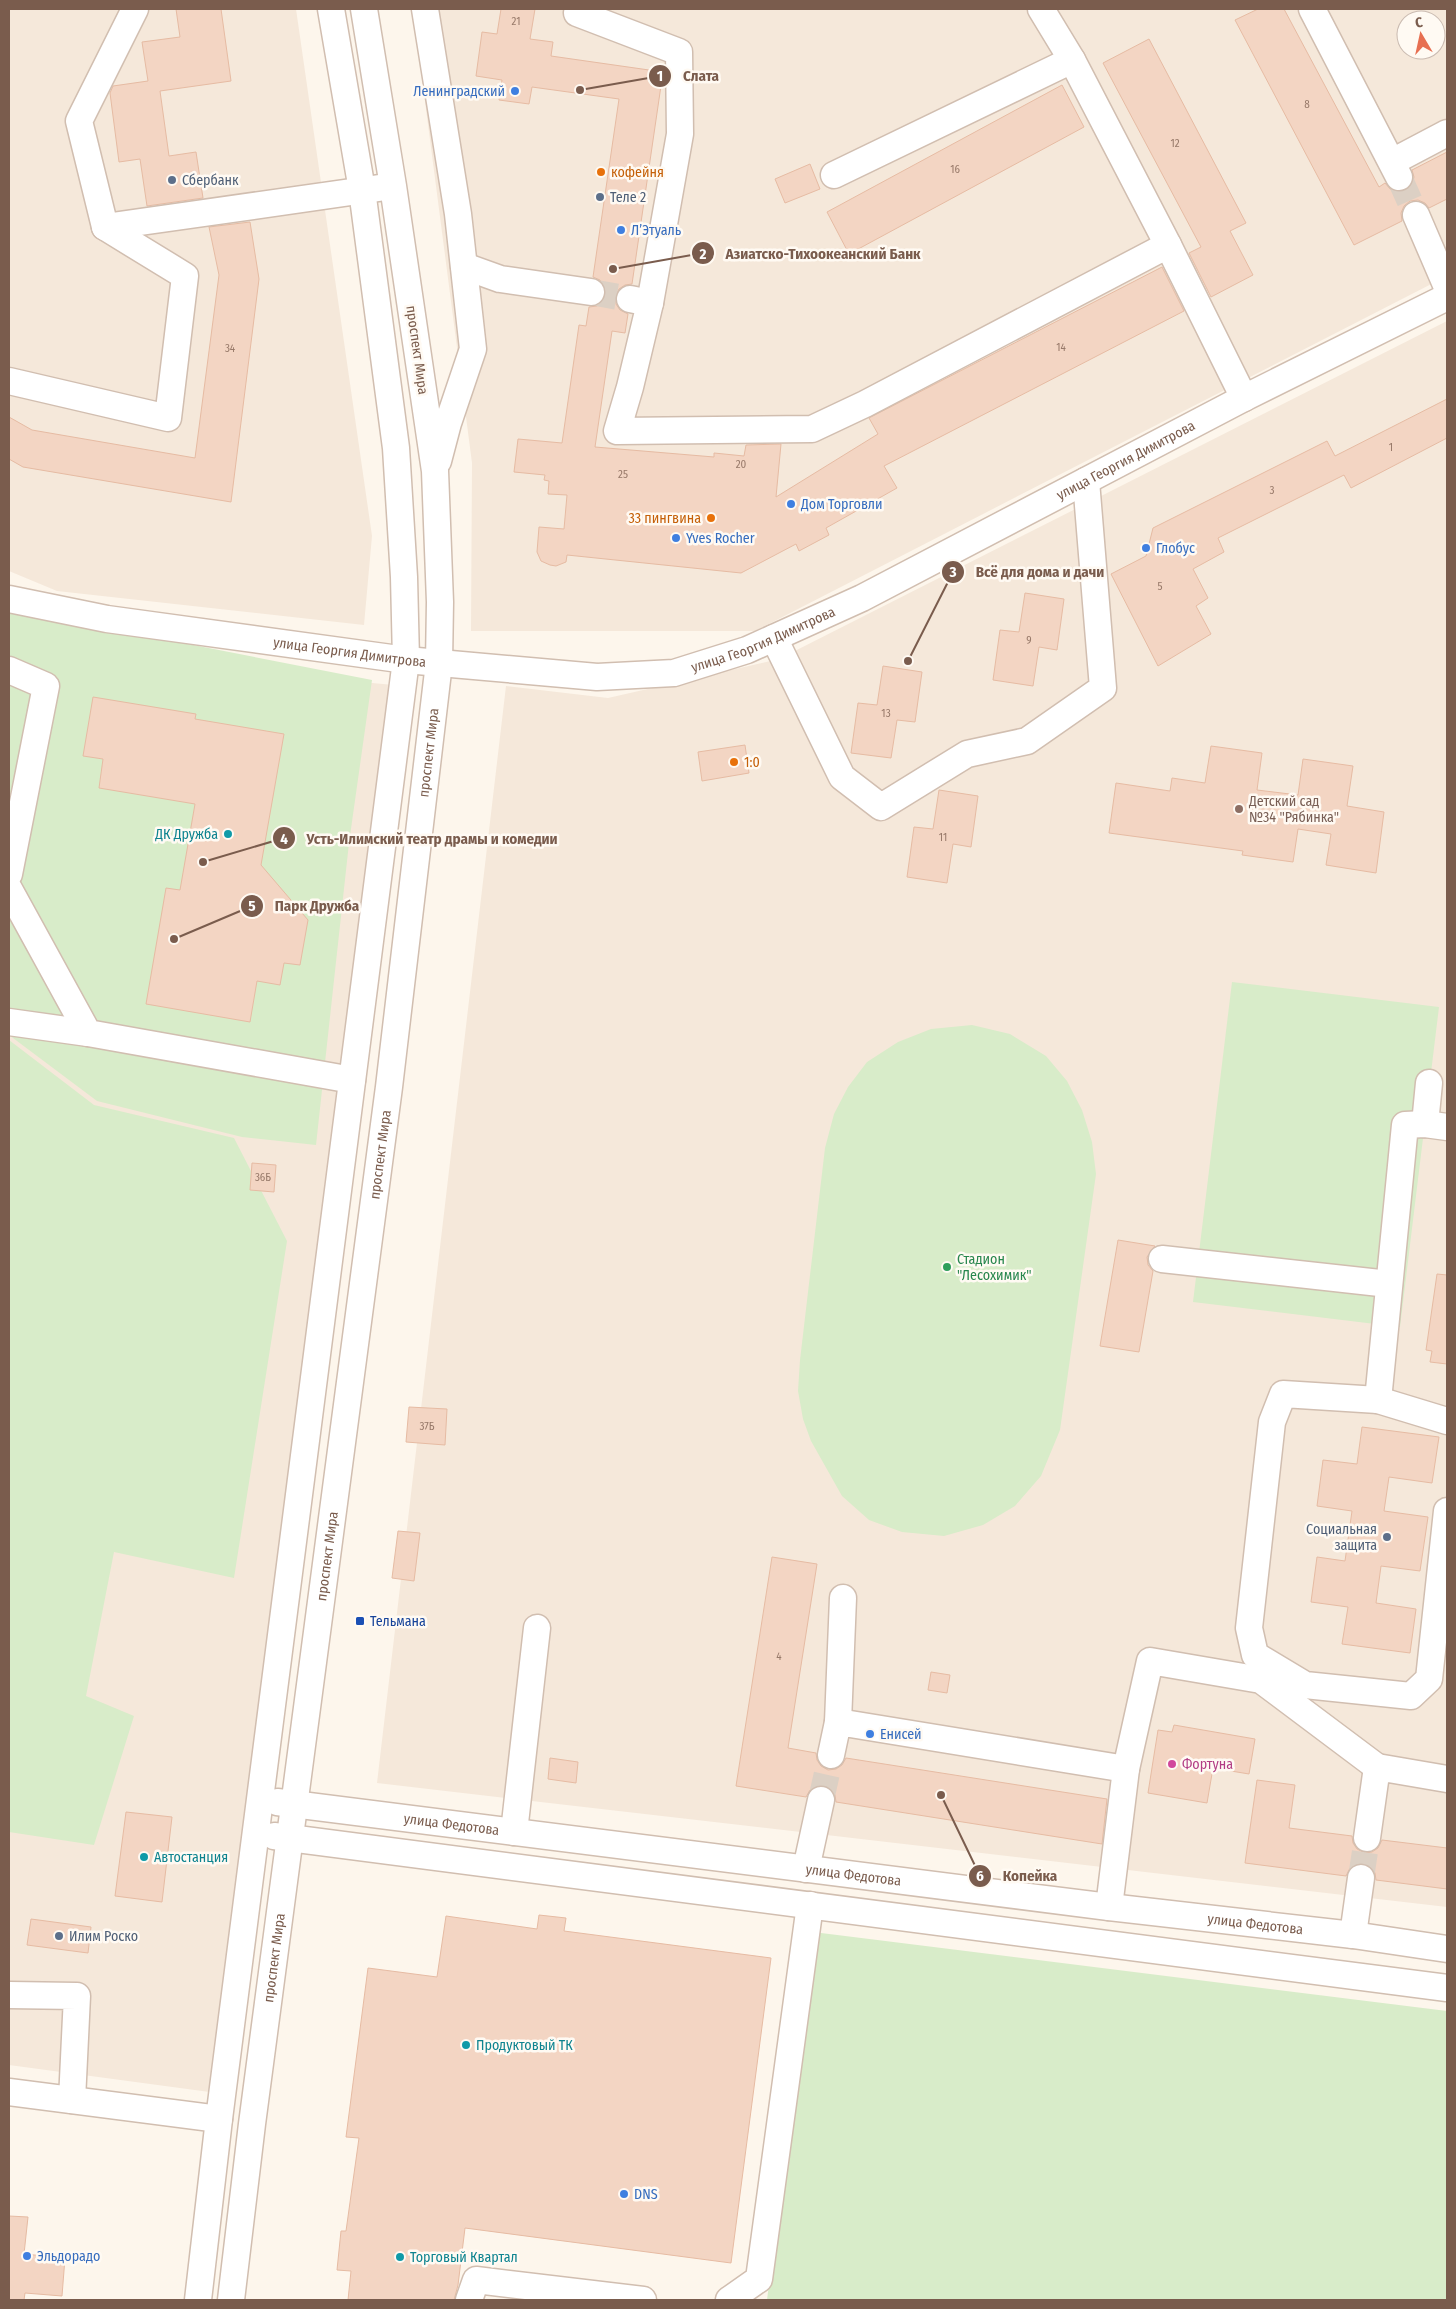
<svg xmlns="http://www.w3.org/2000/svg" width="1456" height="2309" viewBox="0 0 1456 2309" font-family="'Fira Sans Condensed',sans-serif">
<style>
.residential{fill:#f5e8da;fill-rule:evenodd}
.green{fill:#d8ecc9}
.building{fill:#f3d5c3;stroke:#e6bba3}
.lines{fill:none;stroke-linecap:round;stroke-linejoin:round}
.minor-tunnel{stroke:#dcd0c4;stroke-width:26;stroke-dasharray:26 13;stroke-linecap:butt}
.minor-casing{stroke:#d1beb0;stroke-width:29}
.minor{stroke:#fff;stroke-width:26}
.shop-dot{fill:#3f7fe0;stroke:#fffaf3;stroke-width:2}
.food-dot{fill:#e8710a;stroke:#fffaf3;stroke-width:2}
.service-dot{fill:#5c6f8a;stroke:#fffaf3;stroke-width:2}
.education-dot{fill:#8d6e63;stroke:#fffaf3;stroke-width:2}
.culture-dot{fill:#0f9aa8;stroke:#fffaf3;stroke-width:2}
.leisure-dot{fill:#2e9e5b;stroke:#fffaf3;stroke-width:2}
.transit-dot{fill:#1a4fb4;stroke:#fffaf3;stroke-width:2}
.hotel-dot{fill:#d1479c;stroke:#fffaf3;stroke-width:2}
.labels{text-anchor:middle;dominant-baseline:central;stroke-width:5;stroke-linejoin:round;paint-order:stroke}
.number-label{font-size:11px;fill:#987a6a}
.shop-label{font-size:14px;fill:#366cbe;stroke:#fffaf3;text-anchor:start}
.food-label{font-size:14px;fill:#c56008;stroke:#fffaf3;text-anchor:start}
.service-label{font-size:14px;fill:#4e5e75;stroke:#fffaf3;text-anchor:start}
.street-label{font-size:14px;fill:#7a5c4d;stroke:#fffaf3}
.education-label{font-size:14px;fill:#785e54;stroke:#fffaf3;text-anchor:start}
.culture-label{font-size:14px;fill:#0d838f;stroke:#fffaf3;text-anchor:start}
.leisure-label{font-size:14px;fill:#27864d;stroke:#fffaf3;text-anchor:start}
.transit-label{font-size:14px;fill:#164399;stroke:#fffaf3;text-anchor:start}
.hotel-label{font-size:14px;fill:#b23c85;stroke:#fffaf3;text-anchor:start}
.leader{fill:none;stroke:#7a5c4d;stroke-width:2}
.callout-dot{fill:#7a5c4d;stroke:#fffaf3;stroke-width:2}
.mark-label{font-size:15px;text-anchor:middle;font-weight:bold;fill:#fff}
.callout-label{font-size:15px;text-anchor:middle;font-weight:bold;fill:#7a5c4d;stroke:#fffaf3;stroke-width:5;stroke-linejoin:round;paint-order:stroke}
</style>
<rect width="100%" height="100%" fill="#fdf6ec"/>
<path class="residential" d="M9,9h287l76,527 -8,89 -307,-34 -48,-20z
M413,9h1034v267l-692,355h-284l1,-168zM1406,20h30v30h-30z
M1447,321v1586l-1070,-124 129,-1097 102,12 171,-39z
M9,630l59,24 336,32 -187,1407 -208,-28z"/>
<path class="green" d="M9,609l363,71 -23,163 -33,302 -74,-8 -145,-36 -88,-66z
M1232,982l207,25 -39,320 -207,-25z
M972,1025l38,9 36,22 21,25 15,29 10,32 4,32 -36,256 -19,46 -26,30 -32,19 -39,11 -42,-4 -33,-12 -27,-24 -31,-55 -8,-22 -5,-28 2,-31 25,-212 9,-34 14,-27 19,-25 31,-20 33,-13z
M9,1040l85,65 140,33 53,103 -53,337 -120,-26 -28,144 48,20 -40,129 -85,-13z
M813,1932l634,79v289h-680z"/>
<path class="building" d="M176,9h45l10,72 -71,10 9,65 27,-4 7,46 -56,8 -7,-47 -21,3 -9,-69 3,-7 35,-5 -6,-39 38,-5z
M501,9h34l-5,30 23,3 -2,14 112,16 -31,212 -7,1 -6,4 -4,8 1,7 4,6 8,4 -3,19 -13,-2 -17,116 119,10v-4l30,3 2,-11 35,-1 -5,53 102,-63 -9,-16 293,-151 22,44 -300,155 13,22 -71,40 3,7 -30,16 -3,-7 -55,29 -174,-18 -1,7 -10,4 -6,-1 -9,-4 -4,-9 2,-25 25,2 3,-34 -19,-1 1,-13 -5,-1 1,-5 -31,-3 4,-33 44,4 17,-118 7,1 3,-19 8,-1 6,-5 3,-6 -1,-9 -5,-6 -7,-3 26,-178 -87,-12 -3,17 -30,-4 3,-20 -26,-4 6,-44 15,2z
M1258,9h26l95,178 6,-4 6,7 7,2 7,-2 7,-5 2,-8 -2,-7 35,-18v47l-18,9 -4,-5 -7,-3 -8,1 -6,5 -3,7 1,8 -48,24 -119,-225z
M1149,39l97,184 -16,8 23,44 -42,22 -22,-44 12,-6 -98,-184z
M1062,85l22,42 -235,127 -22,-42z
M810,164l10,25 -35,14 -10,-24z
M250,222l9,57 -28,223 -208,-35 -14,-8v-42l23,13 163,28 24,-183 -10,-48z
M1447,399v39l-96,50 -7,-13 -126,63 6,14 -31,17 15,29 -12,8 15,28 -53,32 -47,-92 35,-18 7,-28 174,-87 8,15z
M1025,593l39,6 -7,51 -18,-3 -6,39 -40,-6 7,-50 19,2z
M883,666l39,6 -7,50 -18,-2 -6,38 -40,-5 7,-50 19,2z
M93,697l103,17 -1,5 89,15 -23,131 47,55 -8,45 -16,-2 -4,22 -23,-4 -7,41 -104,-18 20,-116 14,2 15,-86 -96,-16 4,-29 -20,-3z
M745,745l4,28 -47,8 -4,-29z
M1211,746l51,7 -5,37 41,5 5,-36 50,7 -6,40 37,6 -8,61 -50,-8 5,-31 -33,-5 -5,33 -51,-7 1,-4 -134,-18 7,-50 54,8 2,-13 33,5z
M939,790l39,6 -7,51 -18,-3 -6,39 -40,-6 7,-50 19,2z
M252,1163l24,2 -2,27 -24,-2z
M1118,1240l37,6 -8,11 1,8 5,6 -14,81 -39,-6z
M1437,1274l10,1v89l-17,-2 2,-11 -6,-1z
M409,1407l38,2 -2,36 -39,-3z
M1362,1427l77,10 -7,46 -43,-6 -5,34 44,6 -8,54 -39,-5 -5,37 40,6 -6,44 -68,-9 6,-37 -37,-5 6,-45 28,4 7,-50 -35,-5 6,-46 34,4z
M398,1531l22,2 -6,48 -22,-3z
M772,1557l45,7 -29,184 28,5 1,7 4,6 7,4 8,-1 6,-4 4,-7 261,41 -5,45 -266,-42 -1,-7 -4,-6 -7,-4 -7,1 -7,4 -4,7 -70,-11z
M931,1672l19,3 -3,18 -19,-3z
M1174,1725l81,14 -6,35 -36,-6 -6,35 -59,-10 10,-63 14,2z
M550,1758l28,4 -2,21 -28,-4z
M1257,1780l38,5 -6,43 63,8 1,7 4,6 8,4 7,-1 6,-4 4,-8 65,8v41l-71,-9 -1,-7 -4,-6 -8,-4 -8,1 -5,4 -4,8 -101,-13z
M126,1812l46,5 -10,85 -47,-6z
M539,1915l27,3 -2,13 207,27 -40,305 -266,-35 -7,57 -4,15h-106l3,-29 -14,-1 4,-39h5l13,-93 -13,-1 22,-169 69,9 9,-61 91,13z
M31,1919l60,8 -3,26 -61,-8z
M9,2216l19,1 -4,37 41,4 -3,38 -37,-3 -1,7h-15z"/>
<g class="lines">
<path class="minor-tunnel" d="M1399,177l17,38
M591,292l39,7
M821,1800l10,-45
M1361,1878l6,-40"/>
<defs>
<g id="minor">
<path d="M425,9l33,205 15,135 -25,74 -10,38"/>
<path d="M578,9l-1,4 102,39 1,82 -30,169"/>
<path d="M1041,9l31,51"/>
<path d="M1312,9l87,168"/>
<path d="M1392,162l55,-29"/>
<path d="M834,175l238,-115 96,185"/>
<path d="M1416,215l31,72"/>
<path d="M105,227l274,-39"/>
<path d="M464,266l36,13 91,13"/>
<path d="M630,299l20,4 -20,84 -13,44 195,-2 53,-25 303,-159 76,153"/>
<path d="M9,381l159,37 17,-142 -80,-49 -26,-106 56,-112"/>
<path id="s1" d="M9,599l98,20 299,41 191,17 77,-4 73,-23 115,-52 382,-200 203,-101"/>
<path d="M774,638l68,139 39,30 86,-53 60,-13 76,-53 -17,-207"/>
<path d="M9,670l37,16 -37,188"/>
<path d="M9,889l79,144 264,47"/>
<path d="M9,1022l79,11"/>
<path d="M1425,1124l4,-41"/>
<path d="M1162,1259l227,25"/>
<path d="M1378,1400l27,-275 20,-1 22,3"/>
<path d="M1447,1421l-69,-21 -95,-6 -11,28 -23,206 6,27 50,30 106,11 18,-17 18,-168"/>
<path d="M838,1722l5,-124"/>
<path d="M831,1755l7,-33 288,47 24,-108 111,19 116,87"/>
<path id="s2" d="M277,1802l832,105 244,28 94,14"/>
<path d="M514,1832l23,-204"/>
<path d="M274,1836l1173,152"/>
<path d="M1367,1838l10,-71 70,12"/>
<path d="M806,1869l15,-69"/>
<path d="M1109,1907l17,-138"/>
<path d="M1353,1935l8,-57"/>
<path d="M9,1995l68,1 -5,104"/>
<path d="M9,2092l210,27"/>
<path d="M198,2300l21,-181 187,-1459 -2,-83 -8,-129 -34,-258 -31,-181"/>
<path id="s3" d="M231,2300l21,-176 137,-1037 50,-424 1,-61 -5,-131 -42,-285 -29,-177"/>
<path d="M469,2300l7,-20 167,20"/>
<path d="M729,2300l30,-21 51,-374"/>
</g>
</defs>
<use href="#minor" class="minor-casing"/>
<use href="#minor" class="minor"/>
</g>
<g class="shop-dot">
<circle cx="515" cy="91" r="5"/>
<circle cx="621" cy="230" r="5"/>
<circle cx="791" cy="504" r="5"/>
<circle cx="676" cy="538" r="5"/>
<circle cx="1146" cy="548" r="5"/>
<circle cx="870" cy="1734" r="5"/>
<circle cx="624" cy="2194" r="5"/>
<circle cx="27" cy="2256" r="5"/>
</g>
<g class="food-dot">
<circle cx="601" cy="172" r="5"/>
<circle cx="711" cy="518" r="5"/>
<circle cx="734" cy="762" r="5"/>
</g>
<g class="service-dot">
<circle cx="172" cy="180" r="5"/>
<circle cx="600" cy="197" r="5"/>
<circle cx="1387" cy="1537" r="5"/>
<circle cx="59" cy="1936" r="5"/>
</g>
<circle class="education-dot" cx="1239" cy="809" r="5"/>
<g class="culture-dot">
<circle cx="228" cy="834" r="5"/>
<circle cx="144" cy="1857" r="5"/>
<circle cx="466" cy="2045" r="5"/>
<circle cx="400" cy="2257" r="5"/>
</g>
<circle class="leisure-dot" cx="947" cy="1267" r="5"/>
<rect class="transit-dot" x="355" y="1616" width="10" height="10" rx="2.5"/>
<circle class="hotel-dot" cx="1172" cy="1764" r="5"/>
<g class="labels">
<g class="number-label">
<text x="516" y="21">21</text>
<text x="1307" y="104">8</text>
<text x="1175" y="143">12</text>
<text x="955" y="169">16</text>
<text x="1061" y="347">14</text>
<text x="230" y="348">34</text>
<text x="1391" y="447">1</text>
<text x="741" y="464">20</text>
<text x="623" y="474">25</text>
<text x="1272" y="490">3</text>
<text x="1160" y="586">5</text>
<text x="1029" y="640">9</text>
<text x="886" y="713">13</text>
<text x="943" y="837">11</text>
<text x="263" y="1177">36Б</text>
<text x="427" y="1426">37Б</text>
<text x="779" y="1656">4</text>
</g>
<g class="shop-label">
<text x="505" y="91" text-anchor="end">Ленинградский</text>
<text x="631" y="230">Л’Этуаль</text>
<text x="801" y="504">Дом Торговли</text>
<text x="686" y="538">Yves Rocher</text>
<text x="1156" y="548">Глобус</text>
<text x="880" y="1734">Енисей</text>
<text x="634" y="2194">DNS</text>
<text x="37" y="2256">Эльдорадо</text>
</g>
<g class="food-label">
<text x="611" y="172">кофейня</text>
<text x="701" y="518" text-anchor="end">33 пингвина</text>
<text x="744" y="762">1:0</text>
</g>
<g class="service-label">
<text x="182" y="180">Сбербанк</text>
<text x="610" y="197">Теле 2</text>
<text x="1377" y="1529" text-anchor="end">Социальная<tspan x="1377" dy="16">защита</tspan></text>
<text x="69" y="1936">Илим Роско</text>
</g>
<g class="street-label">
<text transform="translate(417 350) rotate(82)">проспект Мира</text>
<text stroke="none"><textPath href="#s1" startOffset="1171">улица Георгия Димитрова</textPath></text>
<text stroke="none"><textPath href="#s1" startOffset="766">улица Георгия Димитрова</textPath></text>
<text stroke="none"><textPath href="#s1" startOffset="345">улица Георгия Димитрова</textPath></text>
<text stroke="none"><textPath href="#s3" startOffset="1560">проспект Мира</textPath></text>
<text stroke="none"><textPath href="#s3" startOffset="1155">проспект Мира</textPath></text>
<text stroke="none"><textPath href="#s3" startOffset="750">проспект Мира</textPath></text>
<text stroke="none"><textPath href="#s2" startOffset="176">улица Федотова</textPath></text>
<text stroke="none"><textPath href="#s2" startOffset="581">улица Федотова</textPath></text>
<text stroke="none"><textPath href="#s2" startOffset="986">улица Федотова</textPath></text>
<text stroke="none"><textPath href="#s3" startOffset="345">проспект Мира</textPath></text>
</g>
<g class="education-label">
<text x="1249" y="801">Детский сад<tspan x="1249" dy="16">№34 "Рябинка"</tspan></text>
</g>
<g class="culture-label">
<text x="218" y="834" text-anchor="end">ДК Дружба</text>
<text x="154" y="1857">Автостанция</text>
<text x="476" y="2045">Продуктовый ТК</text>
<text x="410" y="2257">Торговый Квартал</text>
</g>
<g class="leisure-label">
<text x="957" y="1259">Стадион<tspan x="957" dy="16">"Лесохимик"</tspan></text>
</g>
<g class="transit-label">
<text x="370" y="1621">Тельмана</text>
</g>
<g class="hotel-label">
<text x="1182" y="1764">Фортуна</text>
</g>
</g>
<path class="leader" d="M580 90L660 76M613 269L703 253M908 661L953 572M203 862L284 838M174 939L252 906M941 1795L980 1876"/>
<g class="callout-dot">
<circle cx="580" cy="90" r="5"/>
<circle cx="613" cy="269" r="5"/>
<circle cx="908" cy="661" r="5"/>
<circle cx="203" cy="862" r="5"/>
<circle cx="174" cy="939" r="5"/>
<circle cx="941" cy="1795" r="5"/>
<circle cx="660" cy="76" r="12"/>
<circle cx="703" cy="253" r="12"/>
<circle cx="953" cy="572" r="12"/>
<circle cx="284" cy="838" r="12"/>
<circle cx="252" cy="906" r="12"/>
<circle cx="980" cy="1876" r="12"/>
</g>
<g class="mark-label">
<text x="660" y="81">1</text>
<text x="703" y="259">2</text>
<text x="953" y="577">3</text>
<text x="284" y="844">4</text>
<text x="252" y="911">5</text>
<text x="980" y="1881">6</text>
</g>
<g class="callout-label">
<text x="701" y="81">Слата</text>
<text x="823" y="259">Азиатско-Тихоокеанский Банк</text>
<text x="1040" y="577">Всё для дома и дачи</text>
<text x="432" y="844">Усть-Илимский театр драмы и комедии</text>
<text x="317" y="911">Парк Дружба</text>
<text x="1030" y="1881">Копейка</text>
</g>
<rect width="1456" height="2309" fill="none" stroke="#7a5c4d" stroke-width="20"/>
<g transform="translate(1421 35) rotate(351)"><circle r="24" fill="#fffaf3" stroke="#cabbb1"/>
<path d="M0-4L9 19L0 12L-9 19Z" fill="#e76f51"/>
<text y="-8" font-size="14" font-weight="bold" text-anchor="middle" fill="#7a5c4d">С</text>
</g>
</svg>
